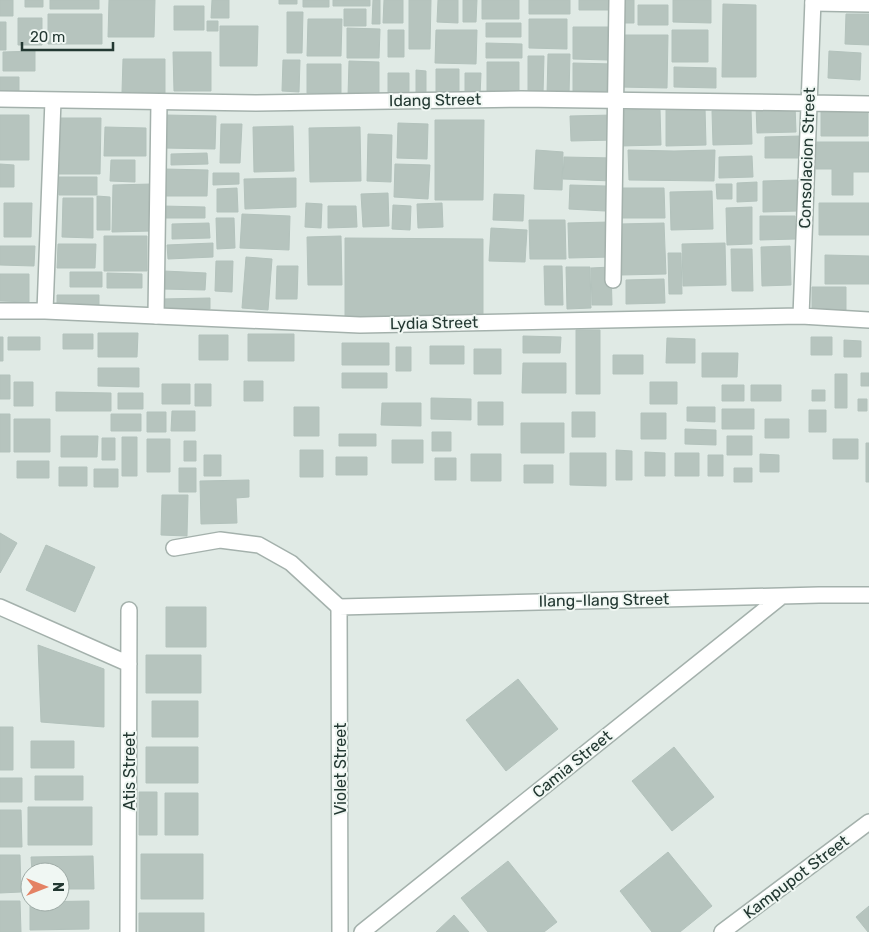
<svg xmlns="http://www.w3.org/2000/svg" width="869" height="932" viewBox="0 0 869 932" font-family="Rubik,sans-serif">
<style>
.building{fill:#b6c4be;stroke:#b3c2bc}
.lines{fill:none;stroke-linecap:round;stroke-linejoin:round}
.lane-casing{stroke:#a4b1ac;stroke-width:18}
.street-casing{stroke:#a4b1ac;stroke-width:18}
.lane{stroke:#fff;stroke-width:15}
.street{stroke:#fff;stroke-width:15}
.labels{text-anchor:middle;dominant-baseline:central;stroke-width:4;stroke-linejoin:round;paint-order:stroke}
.street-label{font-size:16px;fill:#233832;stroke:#f0f7f3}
</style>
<rect width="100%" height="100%" fill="#e0eae5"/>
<path class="building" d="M0,0h13v16h-13z
M25,0h18v7h-18z
M50,0h49v9h-49z
M109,0h46l-1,37h-46z
M212,0h17v18h-18z
M279,0h18v4h-18z
M303,0h26v7h-26z
M333,0h37v6h-37z
M373,0h7v24h-8z
M384,0h19v23h-20z
M409,0h22l-1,49h-21z
M438,0h20v23l-21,-1z
M463,0h14l-1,22h-13z
M482,0h37v19h-37z
M529,0h41v14h-41z
M579,0h32v10h-32z
M619,0h15v23h-15z
M673,0h38v23l-38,-1z
M723,4l33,1v72h-34z
M638,5h30v20h-30z
M174,6h30v24h-30z
M344,9h22v17h-22z
M287,12h16l-1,41h-15z
M48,14h54v30h-54z
M846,14h23v31l-24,-1z
M18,18h24v27h-24z
M308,19h34l-1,37h-34z
M529,19h38v30l-38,-1z
M207,21h11v10h-11z
M0,22h6v28h-6z
M486,23h35v14h-35z
M220,26h38l-1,40h-37z
M573,27h35v33l-35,-1z
M347,28l33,1 -1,29h-32z
M388,30h16v27h-16z
M436,30h41l-1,34 -41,-1z
M672,30h36v32h-36z
M620,35h48l-1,53 -47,-1z
M486,43l36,1v14h-36z
M35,51v20h-32v-19z
M829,51l32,2 -1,27 -32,-2z
M173,52h38v39h-37z
M548,54h22l-1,41h-22z
M528,56h16l-1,38 -15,-1z
M123,59h42v34l-43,-1z
M283,60h17l-1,32 -17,-1z
M349,61l30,1v34h-31z
M487,62h32v35l-32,-1z
M573,63l40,1 -1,27h-39z
M307,64h34v29h-34z
M674,67l42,1v20l-42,-1z
M436,69h23v25h-23z
M416,70l10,1v23h-10z
M388,73h21v24h-21z
M465,73h16l-1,23h-15z
M0,77h19v16h-19z
M795,105l1,27 -39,1 -1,-27z
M705,108l1,37 -40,1v-37z
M660,109l1,36 -41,1 -1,-36z
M751,110l1,34 -39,1 -1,-34z
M821,112h47v24h-47z
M0,115h29v45h-29z
M165,115l51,1 -1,33 -51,-1z
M613,115l1,25 -43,1 -1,-25z
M59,118h42l-1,56h-42z
M435,120h49l-1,80h-48z
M398,123l30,1 -1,35 -30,-1z
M221,124h21l-2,39h-20z
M293,126l1,45 -40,1 -1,-45z
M105,127l41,1v28h-42z
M360,127l1,54 -51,1 -1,-54z
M368,134l24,1 -1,47 -24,-1z
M801,136l1,22h-37v-21z
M816,142h53v30h-16v23h-21v-26h-16z
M536,150l27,2 -1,38 -28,-1z
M628,150l46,1 41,-1 -1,31 -85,-1z
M207,153l1,11 -37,1v-11z
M752,156l1,21 -34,1v-21z
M564,157l49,1 -1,23 -49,-2z
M111,160h24v22l-25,-1z
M0,164l14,1v22h-14z
M395,164l35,1 -2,34 -34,-2z
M164,169l44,1 -1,26h-43z
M213,173h26v11l-26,1z
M59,177h38v18h-38z
M296,178v29l-51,2 -1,-30z
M798,180v31l-35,1v-31z
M757,182v19l-20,1v-19z
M152,184v47l-40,1 1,-47z
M716,184h16v15h-15z
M570,185l36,1 -1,25 -36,-2z
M237,188l1,24h-21v-23z
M621,188h43l1,30h-43z
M712,191l1,38 -42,1 -1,-38z
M388,193l1,33 -26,1 -2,-33z
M494,194l30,1 -1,26 -30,-1z
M97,196l13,1v33h-13z
M63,198h30v40l-31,-1z
M4,203h28l-1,34h-27z
M306,203l16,1 -1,24 -16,-1z
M442,203l1,24 -25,1 -1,-24z
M819,203h50v32h-50z
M393,205l18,1 -1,24 -18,-1z
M162,206l43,1v11h-43z
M328,206h28l1,21 -29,1z
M752,207v37l-25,1 -1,-37z
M242,214l48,2 -1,34 -49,-2z
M760,216h35l1,23 -36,1z
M216,218h18l1,30 -18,1z
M529,220h36l1,39h-36z
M610,222l1,35 -42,1 -1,-35z
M209,223l1,15 -38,1v-15z
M664,223l2,51 -45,1 -1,-51z
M491,228l36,2 -2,32 -36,-1z
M104,236h43v35h-43z
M341,236l1,49h-34l-1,-48z
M345,238l138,1v82l-138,-1z
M213,243v14l-45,2 -1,-14z
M725,243l1,42 -43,1 -1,-42z
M58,244h38l-1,24h-38z
M0,246h35l-1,20 -34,-1z
M790,246l1,39 -29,1 -1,-39z
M731,249h21l1,42h-21z
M668,253h13l1,41h-13z
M825,255l44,1v28h-44z
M246,257l26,2 -4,51 -26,-2z
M216,261h17l-1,31 -17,-1z
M277,266h21l-1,33h-21z
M544,266h18l1,39h-18z
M566,267h24l1,41 -24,1z
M611,267l1,38h-20l-1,-37z
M164,271l42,2 -1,17 -42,-1z
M70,272h32v15h-32z
M107,273l35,1v14h-35z
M0,274h29v28l-29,-1z
M664,279l1,24 -39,1v-24z
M812,287h34v27h-34z
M57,295h42v14h-42z
M210,298v11l-47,1 -1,-11z
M576,330h24v64h-24z
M98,333h40l-1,24h-39z
M63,334h30v15h-30z
M248,334h46v27h-46z
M199,335h29v25h-29z
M523,336l38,1 -1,16h-37z
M0,337h3v24h-3z
M8,337h32v13h-32z
M811,337h21v18h-21z
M667,338l28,1v24h-29z
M844,340l17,1v16h-17z
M342,343h47v22h-47z
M430,346h34v18h-34z
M396,347h15v24h-15z
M474,349h27v25h-27z
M702,353h36l-1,24h-35z
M613,355h30v19h-30z
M523,363h43v30h-44z
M98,368h41v19l-41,-1z
M342,373h45v15h-45z
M861,373h8v13h-8z
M835,374h12v34h-12z
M0,375h10v24h-10z
M244,381h19v20h-19z
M14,382h19v24h-19z
M650,382h27v22h-27z
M162,384h28v20h-28z
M195,384h16v22h-16z
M722,385h22v16h-22z
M751,385h30v16h-30z
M812,390h13v11h-13z
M56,392l55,1v18h-55z
M118,393h25v16h-25z
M431,398l40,1v21l-40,-1z
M858,399h9v12h-9z
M478,402h25v23h-25z
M382,403h39v23l-40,-1z
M294,407h25v29h-25z
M687,407h28v15l-28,-1z
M722,409h32v20h-32z
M809,410h17v22h-17z
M172,411h23v20h-24z
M147,412h19v20h-19z
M572,412h23v25h-23z
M641,413h25v26h-25z
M0,414h10v38h-10z
M111,414h30v17h-30z
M14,419h36v33h-36z
M765,419h24v19h-24z
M521,423h43v30h-43z
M685,429l31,1v15l-31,-1z
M432,432h19v19h-19z
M339,434h37v12h-37z
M61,436h37l-1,21h-36z
M727,436h25v19h-25z
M122,437h15v39h-15z
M102,438h13v22h-13z
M147,439h23v33h-23z
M833,439h25v20h-25z
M392,440h31v23h-31z
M184,441h12v20h-12z
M866,443h3v39h-3z
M300,450h23v27h-23z
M616,450l16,1v29h-16z
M645,452l20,1v23h-20z
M570,453h36v33l-36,-1z
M675,453h24v23h-24z
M471,454h30v27h-30z
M760,454l19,1v17h-19z
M204,455h17v21h-17z
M708,455h15v21h-15z
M336,457h31v18h-31z
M435,458h21v22h-21z
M17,461h32v17h-32z
M524,465h29v18h-29z
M59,467h28v19h-28z
M179,468h17v24h-17z
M734,468h18v14h-18z
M94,469h24v18h-24z
M249,480v17l-13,1 1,25 -36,1 -1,-43z
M162,495h26l-1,41 -26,-1z
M0,533l17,10 -17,30z
M46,545l49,22 -20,45 -49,-22z
M166,607h40v40h-40z
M38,645l66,24v58l-63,-5z
M146,655h55v38h-55z
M518,679l40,50 -52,42 -40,-51z
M152,701h46v36h-46z
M0,727h13v43h-13z
M31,741h43v27h-43z
M146,747h52v36h-52z
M674,747l40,50 -42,34 -40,-50z
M35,776h48v24h-48z
M0,778h22v24h-22z
M139,792h18v43h-18z
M165,793h33v42h-33z
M28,807h64v38h-64z
M0,810h21l1,37h-22z
M668,852l44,54 -32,26h-28l-32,-41z
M141,854h62v45h-62z
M0,855h20l1,37 -21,1z
M93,856l1,33h-34v-17h-28l-1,-15z
M508,861l49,61 -13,10h-56l-27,-34z
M0,901h20l1,31h-21z
M89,901v28l-59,1v-28z
M869,906v26h-1l-12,-15z
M139,913h65v19h-65z
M454,915l15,17h-33z"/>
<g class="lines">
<defs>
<path id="lane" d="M813,3l56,1
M613,280l4,-280
M156,316l3,-214
M174,548l46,-8 39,5 32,18 48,44"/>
<path id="street" d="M0,99l256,4 265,-4 288,4 60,1
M0,311h45l315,14 441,-9 68,4
M45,311l8,-211
M801,316l12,-316
M0,607l129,57
M128,932l1,-322
M340,932l-1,-325 480,-12h50
M362,932l420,-336
M722,932l147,-110"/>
</defs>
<use href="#lane" class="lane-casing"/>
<use href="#street" class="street-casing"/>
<use href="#lane" class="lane"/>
<use href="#street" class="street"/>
</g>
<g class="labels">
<g class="street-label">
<text transform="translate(435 100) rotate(-1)">Idang Street</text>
<text transform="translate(807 158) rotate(-88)">Consolacion Street</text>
<text transform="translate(434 323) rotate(-1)">Lydia Street</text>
<text transform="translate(604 600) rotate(-1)">Ilang-Ilang Street</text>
<text transform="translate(572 764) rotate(-39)">Camia Street</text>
<text transform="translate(340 769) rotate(-90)">Violet Street</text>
<text transform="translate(129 771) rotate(-90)">Atis Street</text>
<text transform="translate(796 877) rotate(-37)">Kampupot Street</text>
</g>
</g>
<g transform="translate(45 887) rotate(90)"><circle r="24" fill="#f0f7f3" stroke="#9eaba6"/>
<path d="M0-4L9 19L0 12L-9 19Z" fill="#e48264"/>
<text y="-8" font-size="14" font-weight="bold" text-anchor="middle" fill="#233832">N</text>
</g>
<path d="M22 42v8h91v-8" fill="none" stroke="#233832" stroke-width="2.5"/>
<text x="30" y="42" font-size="15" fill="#233832" stroke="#f0f7f3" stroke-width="4" paint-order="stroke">20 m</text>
</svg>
